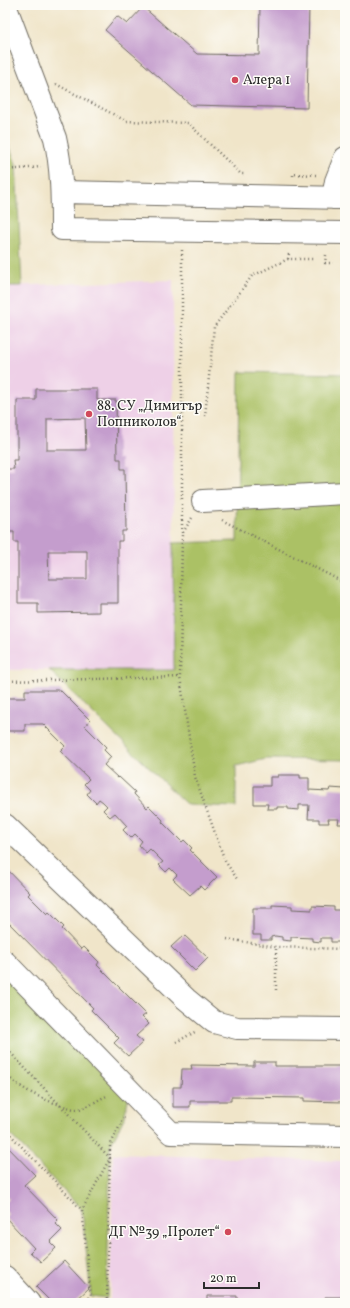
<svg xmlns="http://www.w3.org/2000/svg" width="350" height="1308" viewBox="0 0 350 1308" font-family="Vollkorn,serif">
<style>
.built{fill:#eed0e7}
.green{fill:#abc165;stroke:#6b7648}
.building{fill:#c49dcd;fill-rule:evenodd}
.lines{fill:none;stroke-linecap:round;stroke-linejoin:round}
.minor-casing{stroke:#706c62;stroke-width:24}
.path{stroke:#706c62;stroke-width:2.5;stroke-dasharray:1 3;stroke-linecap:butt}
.minor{stroke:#fff;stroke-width:22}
.poi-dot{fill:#d1495b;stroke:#fdfcf7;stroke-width:1.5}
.labels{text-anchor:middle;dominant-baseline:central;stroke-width:3;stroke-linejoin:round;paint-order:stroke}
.poi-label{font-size:14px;fill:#2b2b2b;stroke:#fdfcf7;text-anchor:start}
</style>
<rect width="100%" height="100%" fill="#fdfcf7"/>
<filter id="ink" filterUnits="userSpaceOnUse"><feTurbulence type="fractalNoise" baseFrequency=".025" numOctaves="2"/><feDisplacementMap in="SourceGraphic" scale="8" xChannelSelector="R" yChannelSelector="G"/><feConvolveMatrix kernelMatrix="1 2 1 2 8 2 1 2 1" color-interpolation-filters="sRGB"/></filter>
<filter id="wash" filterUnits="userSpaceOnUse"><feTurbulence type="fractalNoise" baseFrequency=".012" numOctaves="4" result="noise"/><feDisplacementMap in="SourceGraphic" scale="16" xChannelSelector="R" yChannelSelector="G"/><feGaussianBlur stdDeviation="0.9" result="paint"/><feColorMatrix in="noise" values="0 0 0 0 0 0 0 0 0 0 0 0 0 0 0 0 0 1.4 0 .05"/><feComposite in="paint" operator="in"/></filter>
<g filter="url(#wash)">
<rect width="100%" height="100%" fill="#f0e5c9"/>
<path class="built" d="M173,280l1,390h-169v-384z
M113,1154l232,7v142h-235z"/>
<path class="green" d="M5,134l11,30 6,122h-17z
M239,372l106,2v386l-79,-1 -30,7v41l-49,-2 -138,-135h125l-1,-127 64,-2z
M5,962l125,129 -6,27 -14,28 -3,152 -16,-2 -9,-86 -77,-81z"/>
<g id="blocks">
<path class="building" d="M260,5h49l-2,103 -116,-3 -86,-75 12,-14 10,8 16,-17 54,47 62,1z
M36,389h61v11h19l1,59h4v10h4l1,62h-4v10h-4v62h-19v9l-61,1v-10h-20v-61h-4v-10h-9v-9h2l-2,-54h9l-1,-9h4v-60h19zM85,418l1,32h-39v-31zM48,551h39v28h-38z
M25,690h35l30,30 -5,6 21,21 -2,3 7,7 -7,8 14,13 1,-1 16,15 -1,2 13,14 2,-2 14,14 -1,2 20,20 2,-2 8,8 -2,2 27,27 -13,13 -4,-4 -10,9 -17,-16 4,-4 -7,-7 -4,4 -7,-7 4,-3 -13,-13 -4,4 -7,-8 3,-4 -7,-7 -4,4 -8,-8 4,-4 -12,-13 -5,4 -7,-7 4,-4 -4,-4 -4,-3 -3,4 -9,-9 3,-4 -6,-6 5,-5 -29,-28 5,-5 -22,-22h-18v7h-20v-33h20z
M278,775h22v3h9v12l20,1 1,-3 15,1v35h-7l1,-5h-11l1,4h-10v-4h-11l1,-14h-10v5l-11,-1v-2h-11v2h-10l1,-5h-14v-18h16v-9h8z
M5,867l25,26 -2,2 19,19 2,-2 15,15 -2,2 19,20 3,-2 15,15 -2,3 49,49 -4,3 7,7 -13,12 7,6 -15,14 -14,-13 5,-5 -28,-28 2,-2 -88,-89z
M272,905l20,1v3l20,1v-4l22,1v3h11v28h-3v4h-11v-4h-10v4l-9,-1v-3l-21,-1v4l-9,-1v-3l-7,-1 -4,1v3h-10v-5h-8v-27h19z
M184,935l24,23 -13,13 -24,-24z
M254,1062h21v4h70v42h-2v-6l-39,-1v-3l-73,-1v4h-41v6h-17v-20h8l1,-18h10l-1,-4 63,1z
M5,1144l30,31 -11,10 34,35 -3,3 7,7 -12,12 6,6 -15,14 -11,-10 4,-4 -29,-31 3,-3 -3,-3v-8l4,-4 -4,-3z
M64,1261l25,27 -16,15h-21l-16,-16z
M207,1296h30v7h-30z
M325,1297h20v6h-20z"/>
</g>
</g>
<g filter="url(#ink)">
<use href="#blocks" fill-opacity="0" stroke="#706c62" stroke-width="1"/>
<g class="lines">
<defs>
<path id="minor" d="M5,5l50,133c7,30 7,61 7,91l283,4
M62,192l283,6
M333,198l3,-17 9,-23
M203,501l142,-8
M5,825l181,174 28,23 23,6 108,1
M5,962l166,171 174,3
M5,1277l24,26"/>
</defs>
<use href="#minor" class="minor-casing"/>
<path class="path" d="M56,84l70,37 62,2 53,51h3
M5,170l36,-3
M293,176v-2l23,1
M326,255l-1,8h8
M288,259l1,-5
M205,416l9,-89 38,-51 36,-17h26
M182,499v-249
M192,518l-10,16 -2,143 15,100 30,84 12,18
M222,520l123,63
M182,533v-29
M5,681l175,-4
M227,939l49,8 69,2
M276,990v-43
M176,1042l19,-10
M5,1047l105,111 -28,52 9,86 -7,7
M5,1074c17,16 40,27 62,33 3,1 6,2 9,2 12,0 21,-10 31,-13
M5,1129l77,81
M107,1303l3,-157 15,-31"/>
<use href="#minor" class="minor"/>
</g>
</g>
<g class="poi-dot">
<circle cx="235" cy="80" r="4"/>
<circle cx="89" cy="414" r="4"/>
<circle cx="228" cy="1232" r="4"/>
</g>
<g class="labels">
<g class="poi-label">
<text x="243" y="80">Алера 1</text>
<text x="97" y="406">88. СУ „Димитър<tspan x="97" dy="16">Попниколов“</tspan></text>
<text x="220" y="1232" text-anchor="end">ДГ №39 „Пролет“</text>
</g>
</g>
<rect width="350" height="1308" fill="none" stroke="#fdfcf7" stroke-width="20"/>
<path d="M204 1282v6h55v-6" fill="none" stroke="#2b2b2b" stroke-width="2"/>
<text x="210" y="1282" font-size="12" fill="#2b2b2b" stroke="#fdfcf7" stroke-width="3" paint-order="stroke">20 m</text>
</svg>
